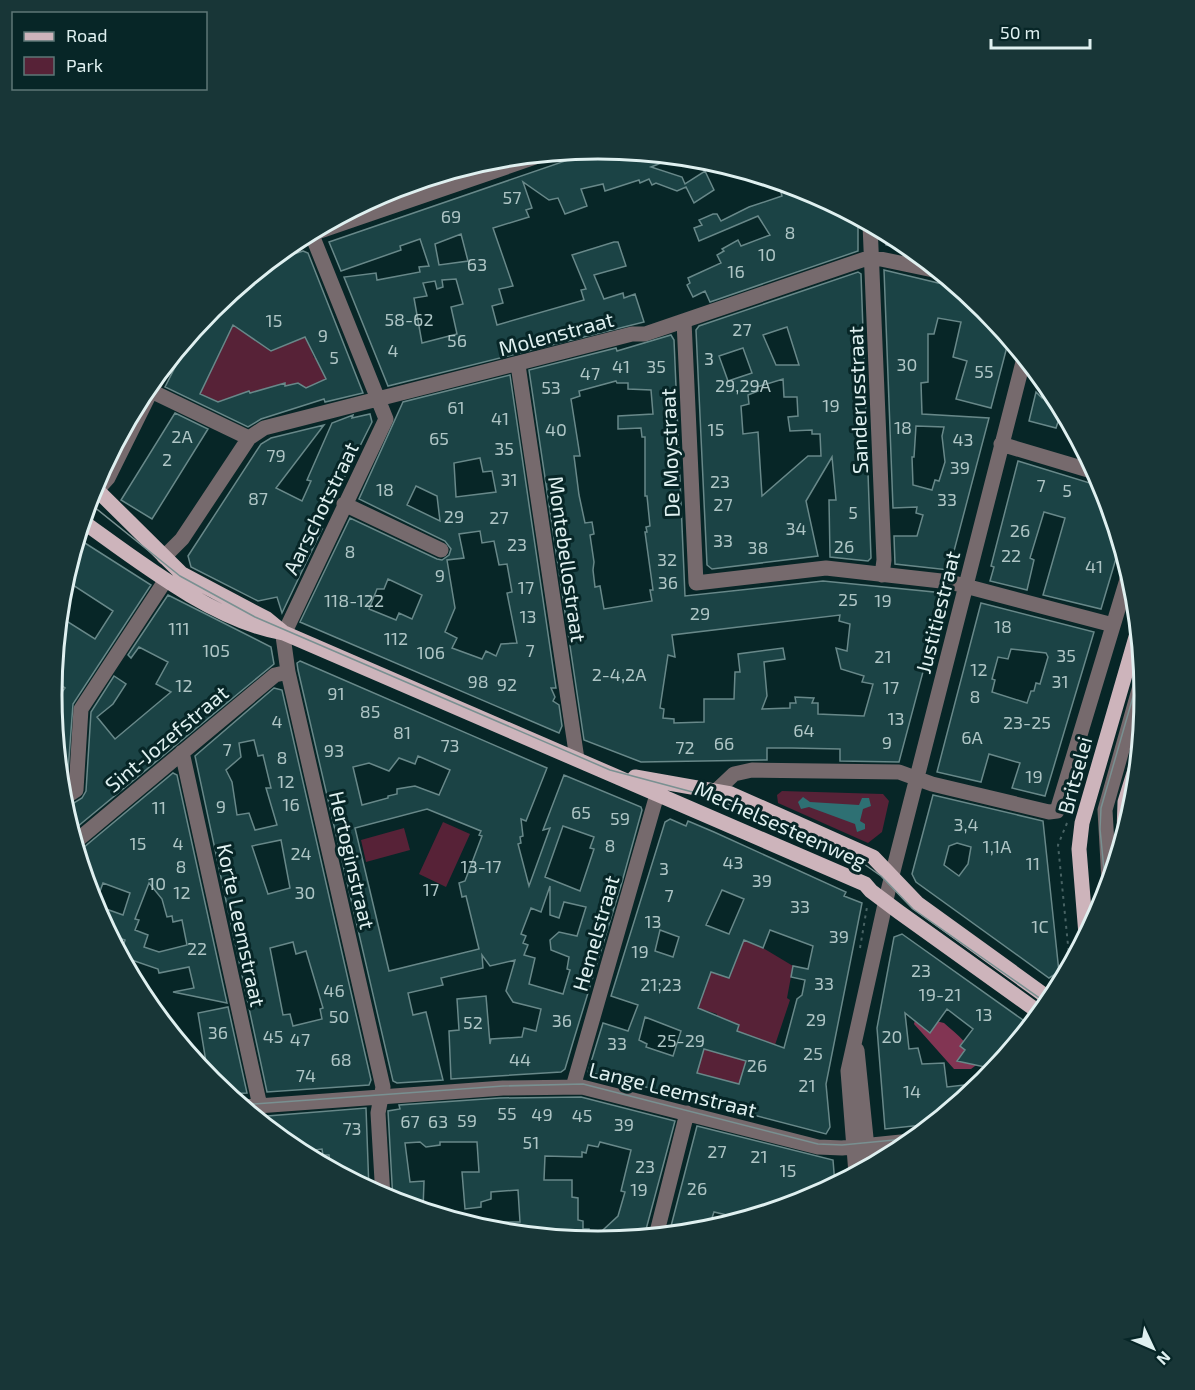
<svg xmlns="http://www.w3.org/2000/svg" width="1195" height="1390" viewBox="0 0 1195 1390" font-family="'Exo 2',sans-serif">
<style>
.green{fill:#572237}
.forest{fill:#823553}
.water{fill:#2e7073}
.building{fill:#1b4345;stroke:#688889;stroke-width:1.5;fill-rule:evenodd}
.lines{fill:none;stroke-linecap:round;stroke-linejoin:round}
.path{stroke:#486364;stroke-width:2;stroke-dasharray:3 4.5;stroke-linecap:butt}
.minor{stroke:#766a6d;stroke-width:15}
.major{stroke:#cdb4bb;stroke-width:15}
.tram{stroke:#799091;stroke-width:1.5}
.labels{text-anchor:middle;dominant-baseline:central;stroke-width:6;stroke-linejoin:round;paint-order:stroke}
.number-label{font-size:18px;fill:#aec5c5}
.street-label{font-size:21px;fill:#dff0f0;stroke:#072627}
.rim{fill:none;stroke:#dff0f0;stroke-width:3}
</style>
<rect width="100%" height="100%" fill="#072627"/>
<path class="green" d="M245,317l61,19 8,22 4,-1 10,21 -3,2 1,4 -19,5 -9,-6 -13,3 -1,-3 -34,10 -1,-2 -31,11 -18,-8 33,-69 5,3z
M782,791l101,3 6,7 -7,31 -14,11 -90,-40 -1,-8z
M443,822l27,12 -24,53 -27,-13z
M404,828l6,22 -44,12 -5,-22z
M744,940l19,8 30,18 -6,32 3,2 -15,45 -38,-14 2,-6 -8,-3 -17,1 3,-9 -19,-6 13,-36 18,6z
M704,1049l42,12 -7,23 -42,-11z"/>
<path class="forest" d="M916,1016l28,7c15,13 25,21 35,40l-8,6h-17l-40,-45z"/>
<path class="water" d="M803,797l7,5 49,3 3,-7h7l2,8 -8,3 -3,12 5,3v5l-8,3 -2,-8 -46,-17 -8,2 -3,-7z"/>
<path class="building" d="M600,149l79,7 -28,11 31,10 3,7 20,-13 9,19 -20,13 -8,-16 -9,4 -21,-8 -4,2 -3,-6 -9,4 -1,-3 -34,11 -2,-7 -22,5 6,17 -22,8 -7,-16 -9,2 -26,-18 9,26 -6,2 3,7 -36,11 20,58 -14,3 4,14 -11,3 5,19 87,-25 -3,-10 5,-1 -14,-34 42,-13h4l8,24 -32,9 10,24 19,-6 1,5 11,-4 9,28 -256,64 -44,-109 32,-4 1,7 43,-8 -1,-5 10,-1 -9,-27 -20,7 1,4 -60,21 -12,-29zM461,234l7,27 -29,4 -4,-21zM456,279l7,25 -12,3 6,27 -35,9 -8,-45 13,-2 -4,-13 12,-2 2,8 6,-2 -1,-7z
M790,185l17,5 51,28v33l-148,51 -5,-11 -12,6 -6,-12 3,-2 -2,-5 33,-15 -4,-8 7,-4 -2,-2 16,-9 3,6 29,-11 -12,-19 -59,25 -5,-13 8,-3 -3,-5 14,-6h4l4,7 28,-14 33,-11 -2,-7z
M883,231l18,10 14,11 -29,-7z
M303,251l5,2 55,140 -38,9 -1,-3 -63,20 -13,8 -83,-40 29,-57 17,-22 56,-45zM233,325l38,26 34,-14 21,42 -20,9 -8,-5 -13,3v-3l-35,10 -1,-2 -31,11 -18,-8z
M884,270l75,18 25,21 25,30 -18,69 -35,-9 11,-38 -14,-4 8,-35 -23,-4 -4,16h-6v48l-7,1 1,31 67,4 -40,152 -54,-6 -1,-28h23l6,-21 -7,-2 1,-6 -24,1zM916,426l28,1 -2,9 3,26 -6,19 -4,-1 -3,10 -19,-5 -1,-28h2z
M858,272l3,2 10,284 -3,3 -38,-4 -1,-57h7l-4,-43 -26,44 12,55 -106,13 -5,-4 -11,-235 3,-4zM787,327l12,38h-23l-13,-30zM743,348l9,25 -24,8 -9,-25zM783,379l1,18h13l1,19 -10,1 2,14 22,-1v4h8l1,22h-13l-46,40 -4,-64 -15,2 -2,-28 8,-2 -1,-9 10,-4 -1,-4z
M671,335l3,5 11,256 138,-15 121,12 -45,169 -59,-1v-12l-48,-1h-25v12l-126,2 -57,-22 -55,-370 87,-22 1,3zM616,381l1,2h11v6l23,1 2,24 -35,2v13l23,-1 1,9h3v59h2l3,30 -4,1 1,5h-2l8,58h-3l2,11 -48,8 -4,-23 -5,1 -2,-17 1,-8 -4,-27 4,-1 -2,-12 -7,1 -6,-28 -5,-39h6l-9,-57 9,-3 -1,-5zM840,615l-1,6 11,3 -3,27 -11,-3 5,21 23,7 -2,6 11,2 -9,32 -46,-2v-11h-6l2,-5 -19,-1 1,6h-6v5l-28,1 5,-13 -3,-34 21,-3 -2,-11 -45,6 2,18h-5l-1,27h-30v23l-30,1v-4l-11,-1 1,-9 -4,-1 8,-53 7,2 -3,-22z
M510,375l46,313h-5l4,9 -2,4 6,4 3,21 -3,7 -259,-111 50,-104 87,41 5,1 7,-5 2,-6 -6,-8 -86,-42 44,-97zM480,458l3,14 9,-1 4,21 -40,5 -2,-34zM416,486l21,10 3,25 -33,-16zM480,531l2,12 12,-2 5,24 8,-1 5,28 -5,1 10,50 -16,1 -5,12 -10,-5 -4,8 -30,-11 5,-10 -12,-6 10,-24 -8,-48 17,-2 -5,-24zM388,579l34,16 -10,24 -13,-6 -3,7 -27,-11 8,-20h7z
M1045,383l23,39 -9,-3 -3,9 -27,-7 7,-29 6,6z
M175,413l33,16 -56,90 -31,-19z
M370,414l2,8 -54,108 4,-1 -40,84 -5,-16 -19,4 -67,-34 -3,-11 73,-112 10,-6 53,-13 -48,63 26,13 9,-20 -4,-1 25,-57 21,-8 -1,3z
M1018,461l85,26 17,58 -19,64 -58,-14 22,-77 -21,-6 -14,46 4,2 -7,30 -37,-9 4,-14 -3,-1z
M77,538l74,47 -78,119 -6,81 -7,4 -8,-83 13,-18 -12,-9 4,-49 8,-10 30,19 18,-28 -48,-31z
M168,595l103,52 3,17 -203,168 -7,-23 18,-11 4,-7 5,-79 23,-36 12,8 -13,20 -16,13 18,22 56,-47 -15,-8 12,-22 -29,-15 -8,11 -3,-3z
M981,603l113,29 -49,164 -33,-8 8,-25 -31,-9 -8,28 -44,-10zM1011,649l35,4 2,4 -8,27 -4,-1 -2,8h-3l-4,12 -35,-11 3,-12 -3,-1 6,-22 10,2z
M300,661l247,107 -21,53 -5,-2 2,17 -3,1 1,6 -3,1 11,42 21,-58 -7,2 21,-55 77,32 1,3 -20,72 -49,160 -8,27 -4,3 -110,7 -2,-48 10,-1 -2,-31 29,-3 4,48 1,-5 31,-2 2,-9 12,3 5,-22 -28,-7 -7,-11 9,-31 -25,6 -8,-11 1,13 -42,10 2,7 -35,8 5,22 13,-3 17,68 -46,3 -4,-2 -95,-411 -1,-7zM418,756l32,14 -11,25 -24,-9 -18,3v5l-9,2v2l-26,7 -9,-38 16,-4 20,8 10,-13 16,6zM427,809l54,22 -2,4 3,1 -17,45 -6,2 3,14 4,-1 13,53 -90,22 -34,-143zM563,826l31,11 -4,11 4,1 -14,42 -35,-14zM550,886v29l9,3 5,-16 22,5 -9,29 -18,-4 -9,8 1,10 18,7 -2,12 3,1 -7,24 -34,-10 6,-26 -11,-3 4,-10 -5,-2 3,-7 -5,-2 10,-26 10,4z
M274,688l8,2 89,390 -2,5 -102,7 -72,-336zM254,740l4,16 5,-1 8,33h-5l11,37 -22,5 -6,-17 -12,2 -5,-33 -6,-12 15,-13 -2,-14zM281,840l9,48 -22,6 -16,-48zM293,942l3,12 10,-3 17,57 -3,1 2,10 -29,7 -3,-12 -7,1 -13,-67z
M173,773l4,2 50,228 -54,-11 21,-4 -5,-21 -30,6 -1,-4 -38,-13 5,-16 -16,-5 -17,-31 -15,-51zM103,883l27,10 -7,22 -28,-10zM149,883l13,16 5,18 5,-1 1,6 9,-2 5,25 -28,7 -15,-5 4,-12 -13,-5 4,-10 -4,-1z
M933,795l110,26 16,151 -10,6 -133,-96 -4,-8zM957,843l14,4 -3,17 -9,12 -15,-11 5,-19z
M670,819l16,7 2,-5 26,11 132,60 -2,4 18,7 -36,181 4,43 -4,7 -238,-62 15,-49 25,8 10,-26 -27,-9 54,-174zM722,890l22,9 -15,35 -23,-9zM660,930l19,7 -6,20 -18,-6zM770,930l43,16 -5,23 -15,-3 -2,11 14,3 -3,15 -5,4 -13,49 -47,-17 2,-6 -41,-17 13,-36 18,6 15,-38 19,8zM645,1017l36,14 -8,25 -27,-9 1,-3 -8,-4zM704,1049l42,12 -7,23 -42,-11z
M902,934l128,91 -36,44 -37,-8 8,-11 -5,-4 13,-17 -26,-20 -17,24 -25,-20 4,36 9,-1 4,16 22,-1 3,24 35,-4 -50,41 -47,5 -8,-101 17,-91z
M228,1007l19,86 -21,1 -15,-13 -15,-17 10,-2 -8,-49z
M581,1097l94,24 -31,116 -53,4 27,-25 7,-24 -4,-1 10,-41 -31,-8 -2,5 -10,-2 -2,8 -4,-1v5l-37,-1 -1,24h28v17l6,1v22l5,1v8h6v12l-87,-9v-10h18l-2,-32 -27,2v7l-10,3v5l-16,2 -3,-37h17l-2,-30h-37v3l-14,2 -6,-5 -15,1 5,39 14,-1 -1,29 -30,-9 -5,-90 12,-2 -1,-4 100,-7z
M366,1108l3,82 -39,-21 -1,-14h-6l-1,-6 -23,3 -44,-35z
M697,1126l136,34 2,25 -29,15 -63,19 -29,-7 -6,18 -39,4z"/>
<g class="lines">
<path class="path" d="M1067,823l-9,22 12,120
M860,948l7,-41"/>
<path class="minor" d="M870,224l14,336 -2,15
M312,235l74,184 -103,217 5,36 95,415 -5,26 5,84
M294,240l250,-86
M684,321l12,262 130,-15 124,14 163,43
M518,365l59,394
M151,391l98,47
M1001,444l94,28
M88,500l20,-22 54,-109
M344,504l97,46
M164,557l18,-18 67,-101 15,-10 368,-94h13l226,-77 67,14
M182,752l78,354
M717,790l17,-16 18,-4 147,2 33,12 117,28 8,-1 72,-238
M61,800l15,-10 5,-81 84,-128
M74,843l201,-168 13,-3
M1109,881l-4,-71 37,-131
M857,1050l12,117
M573,1087l87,-303
M243,1107l260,-19 79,-1 236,60 24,1 69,-7
M856,1174l-8,-103 40,-180 136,-533
M656,1236l31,-123"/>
<path class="major" d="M93,486l89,88 85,45 17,14
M82,521c56,40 133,101 202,112l581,251 6,7 28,21 141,101
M635,777l96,17 142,63 44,46 134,97
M1124,833l1,-31 13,-42
M1086,935l-7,-86 3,-26 56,-193"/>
<path class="tram" d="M88,502l92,74 75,41 355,153 105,28 149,66 17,12 32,33 135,95
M1106,891l-6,-62 1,-21 40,-139
M239,1105l264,-19 80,-2 235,60 24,1 73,-7"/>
</g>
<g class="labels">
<g class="number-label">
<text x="512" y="197">57</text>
<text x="451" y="216">69</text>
<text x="790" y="232">8</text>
<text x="767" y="254">10</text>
<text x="477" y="264">63</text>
<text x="736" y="271">16</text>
<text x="409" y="319">58-62</text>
<text x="274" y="320">15</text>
<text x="742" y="329">27</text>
<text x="323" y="335">9</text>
<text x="457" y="340">56</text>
<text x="393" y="350">4</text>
<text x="334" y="357">5</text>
<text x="709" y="358">3</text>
<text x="907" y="364">30</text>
<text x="621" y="366">41</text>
<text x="656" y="366">35</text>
<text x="984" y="371">55</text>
<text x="590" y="373">47</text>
<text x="743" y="385">29,29A</text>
<text x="551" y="387">53</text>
<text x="831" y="405">19</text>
<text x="456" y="407">61</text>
<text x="500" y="418">41</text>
<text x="903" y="427">18</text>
<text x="556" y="429">40</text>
<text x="716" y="429">15</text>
<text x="182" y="436">2A</text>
<text x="439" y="438">65</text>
<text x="963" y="439">43</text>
<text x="504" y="448">35</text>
<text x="276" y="455">79</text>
<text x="167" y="459">2</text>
<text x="960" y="467">39</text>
<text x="509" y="479">31</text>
<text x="720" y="481">23</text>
<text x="1041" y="485">7</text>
<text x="385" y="489">18</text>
<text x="1067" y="490">5</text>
<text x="258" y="498">87</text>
<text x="947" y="499">33</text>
<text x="723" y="504">27</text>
<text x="853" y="512">5</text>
<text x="454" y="516">29</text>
<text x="499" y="517">27</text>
<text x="796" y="528">34</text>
<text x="1020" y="530">26</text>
<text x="723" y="540">33</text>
<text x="517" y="544">23</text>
<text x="844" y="546">26</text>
<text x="758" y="547">38</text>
<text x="350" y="551">8</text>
<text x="1011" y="555">22</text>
<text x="667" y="559">32</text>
<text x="1094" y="566">41</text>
<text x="440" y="575">9</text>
<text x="668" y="582">36</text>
<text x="526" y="587">17</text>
<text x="848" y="599">25</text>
<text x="354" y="600">118-122</text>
<text x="883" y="600">19</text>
<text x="700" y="613">29</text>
<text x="528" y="616">13</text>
<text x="1003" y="626">18</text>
<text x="179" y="628">111</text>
<text x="396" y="638">112</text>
<text x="216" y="650">105</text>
<text x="530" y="650">7</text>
<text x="431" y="652">106</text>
<text x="1066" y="655">35</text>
<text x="883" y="656">21</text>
<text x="979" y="669">12</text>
<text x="619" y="674">2-4,2A</text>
<text x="478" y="681">98</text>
<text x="1060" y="681">31</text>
<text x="507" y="684">92</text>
<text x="184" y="685">12</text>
<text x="891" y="687">17</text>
<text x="336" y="693">91</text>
<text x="975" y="696">8</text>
<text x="370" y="711">85</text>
<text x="896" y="718">13</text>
<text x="277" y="721">4</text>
<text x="1027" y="722">23-25</text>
<text x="804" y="730">64</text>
<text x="402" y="732">81</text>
<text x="972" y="737">6A</text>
<text x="887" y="742">9</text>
<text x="724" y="743">66</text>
<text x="450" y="745">73</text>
<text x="685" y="747">72</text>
<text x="227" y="749">7</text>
<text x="334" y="750">93</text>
<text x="282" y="757">8</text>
<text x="1034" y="776">19</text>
<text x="286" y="781">12</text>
<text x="291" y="804">16</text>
<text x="221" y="806">9</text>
<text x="159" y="807">11</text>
<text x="581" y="812">65</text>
<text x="620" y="818">59</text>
<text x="966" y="824">3,4</text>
<text x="138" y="843">15</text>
<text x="178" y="843">4</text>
<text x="610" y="845">8</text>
<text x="997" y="846">1,1A</text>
<text x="301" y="853">24</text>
<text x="733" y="862">43</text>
<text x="1033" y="863">11</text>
<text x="181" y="866">8</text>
<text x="481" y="866">13-17</text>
<text x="664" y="868">3</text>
<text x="762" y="880">39</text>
<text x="157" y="883">10</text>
<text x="431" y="889">17</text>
<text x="182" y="892">12</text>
<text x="305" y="892">30</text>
<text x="669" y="895">7</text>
<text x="800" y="906">33</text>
<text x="653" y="921">13</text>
<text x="1040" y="926">1C</text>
<text x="839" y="936">39</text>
<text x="197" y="948">22</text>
<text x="640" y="951">19</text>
<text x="921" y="970">23</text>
<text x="824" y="983">33</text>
<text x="661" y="984">21;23</text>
<text x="334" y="990">46</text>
<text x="940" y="994">19-21</text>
<text x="984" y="1014">13</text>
<text x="339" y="1016">50</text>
<text x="816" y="1019">29</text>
<text x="562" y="1020">36</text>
<text x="473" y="1022">52</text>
<text x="218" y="1032">36</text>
<text x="273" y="1036">45</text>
<text x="892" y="1036">20</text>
<text x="300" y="1039">47</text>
<text x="681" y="1040">25-29</text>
<text x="617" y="1043">33</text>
<text x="813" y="1053">25</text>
<text x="341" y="1059">68</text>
<text x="520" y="1059">44</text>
<text x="757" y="1065">26</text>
<text x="306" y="1075">74</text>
<text x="807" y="1085">21</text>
<text x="912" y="1091">14</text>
<text x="507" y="1113">55</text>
<text x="542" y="1114">49</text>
<text x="582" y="1115">45</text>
<text x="467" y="1120">59</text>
<text x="410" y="1121">67</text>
<text x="438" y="1121">63</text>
<text x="624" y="1124">39</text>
<text x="352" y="1128">73</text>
<text x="531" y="1142">51</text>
<text x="717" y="1151">27</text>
<text x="759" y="1156">21</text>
<text x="645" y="1166">23</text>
<text x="788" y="1170">15</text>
<text x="697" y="1188">26</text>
<text x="639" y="1189">19</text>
</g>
<g class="street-label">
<text transform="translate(556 333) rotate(-15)">Molenstraat</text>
<text transform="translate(857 400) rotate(-92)">Sanderusstraat</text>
<text transform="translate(669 453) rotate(-92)">De Moystraat</text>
<text transform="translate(320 508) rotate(-64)">Aarschotstraat</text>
<text transform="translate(568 559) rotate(82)">Montebellostraat</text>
<text transform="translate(937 612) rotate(-76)">Justitiestraat</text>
<text transform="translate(166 738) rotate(-40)">Sint-Jozefstraat</text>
<text transform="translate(1074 775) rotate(-75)">Britselei</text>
<text transform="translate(781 824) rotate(24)">Mechelsesteenweg</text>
<text transform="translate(353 860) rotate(77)">Hertoginstraat</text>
<text transform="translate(242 925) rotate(78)">Korte Leemstraat</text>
<text transform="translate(595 933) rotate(-74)">Hemelstraat</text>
<text transform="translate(673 1089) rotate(14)">Lange Leemstraat</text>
</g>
</g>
<path d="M0 0H1195V1390H0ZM62 695a536 536 0 1 1 1072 0a536 536 0 1 1-1072 0Z" fill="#183637" fill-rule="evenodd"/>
<path class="rim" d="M62 695a536 536 0 1 1 1072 0a536 536 0 1 1-1072 0Z"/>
<rect x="12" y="12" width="195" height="78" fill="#072627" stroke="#5d7777" stroke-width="1.5"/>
<rect x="24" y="32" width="30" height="9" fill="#cdb4bb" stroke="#5d7777" stroke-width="1.5"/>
<text x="66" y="42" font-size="18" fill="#dff0f0">Road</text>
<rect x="24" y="57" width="30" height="18" fill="#572237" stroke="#5d7777" stroke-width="1.5"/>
<text x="66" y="72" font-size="18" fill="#dff0f0">Park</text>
<g transform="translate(1153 1348) rotate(134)" stroke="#072627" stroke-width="4.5" paint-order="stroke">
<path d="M0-4.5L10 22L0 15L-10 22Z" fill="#dff0f0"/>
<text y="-9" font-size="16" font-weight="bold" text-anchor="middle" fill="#dff0f0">N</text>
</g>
<path d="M991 39v9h99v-9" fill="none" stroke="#dff0f0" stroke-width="3"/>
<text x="1000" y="39" font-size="18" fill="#dff0f0" stroke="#072627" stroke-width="4.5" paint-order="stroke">50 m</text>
</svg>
